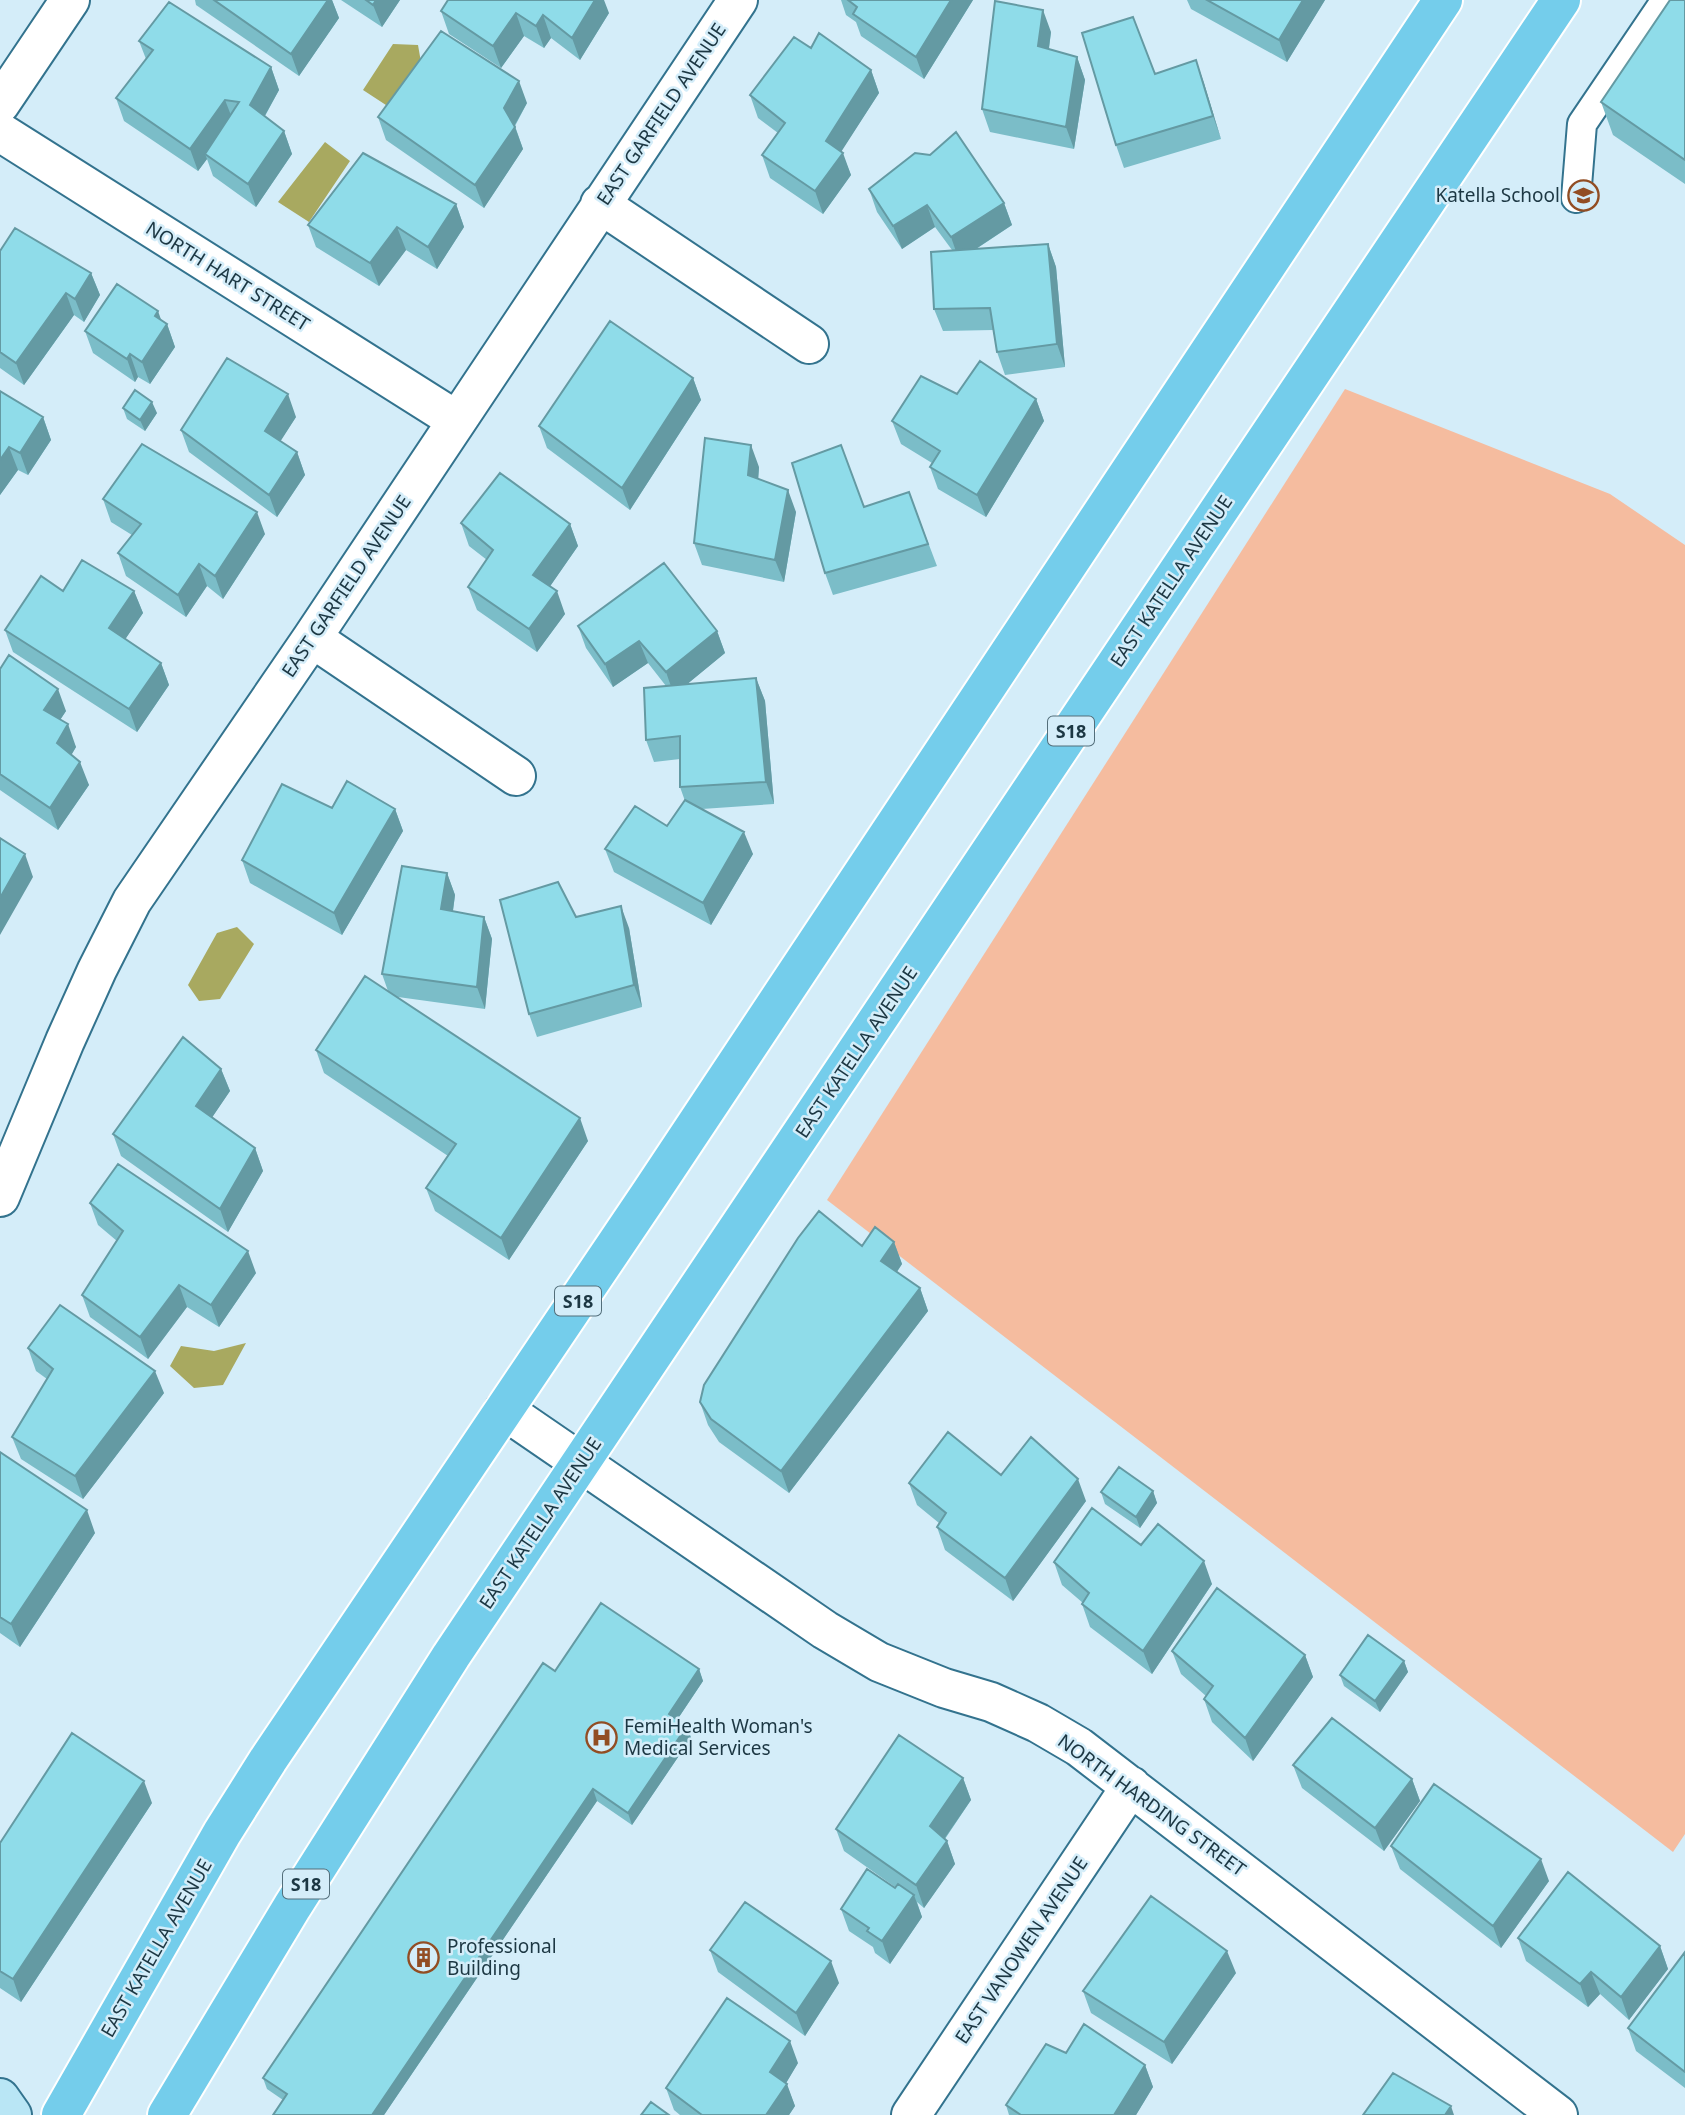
<svg xmlns="http://www.w3.org/2000/svg" width="1685" height="2115" viewBox="0 0 1685 2115" font-family="'Noto Sans',sans-serif">
<style>
.green{fill:#f5bc9f}
.water{fill:#a8a960}
.lines{fill:none;stroke-linecap:round;stroke-linejoin:round}
.lane-casing{stroke:#33738e;stroke-width:32}
.street-casing{stroke:#33738e;stroke-width:42}
.secondary-casing{stroke:#33738e;stroke-width:42}
.primary-casing{stroke:#fff;stroke-width:42}
.lane{stroke:#fff;stroke-width:28}
.street{stroke:#fff;stroke-width:38}
.secondary{stroke:#b9e6f5;stroke-width:38}
.primary{stroke:#74cdeb;stroke-width:38}
.wall{fill:#7bbdc8}
.shaded-wall{fill:#649aa3}
.building{fill:#8fdce9;stroke:#649aa3;stroke-width:2}
.labels{text-anchor:middle;dominant-baseline:central;stroke-width:5;stroke-linejoin:round;paint-order:stroke}
.shield{fill:#d4edf9;stroke:#536e7a;stroke-width:2}
.shield-label{font-size:18px;font-weight:bold;fill:#1c3743}
.street-label{font-size:19px;fill:#1c3743;stroke:#d4edf9}
.poi-label{font-size:19px;fill:#1c3743;stroke:#d4edf9;text-anchor:start}
</style>
<rect width="100%" height="100%" fill="#d4edf9"/>
<path class="green" d="M1345,389l265,105 75,51v1289l-12,18 -846,-652z"/>
<path class="water" d="M393,44l25,1 4,23 -33,39 -26,-17z
M325,142l25,19 -41,61 -31,-20z
M237,927l17,17 -34,55 -21,2 -11,-16 29,-52z
M246,1343l-23,42 -29,3 -24,-22 11,-20 33,5z"/>
<g class="lines">
<defs>
<path id="lane" d="M1576,198l6,-74 84,-124"/>
<path id="street" d="M0,104l70,-104
M0,132l456,288
M600,204l209,140
M312,638l204,138
M0,1197l65,-156 32,-71 35,-69 180,-263 426,-638
M504,1410l321,220 54,32 65,26 47,14 47,21 41,24 479,368
M911,2115l220,-329"/>
<path id="secondary" d="M0,2098l12,17"/>
<path id="primary" d="M61,2115l161,-282 46,-73 383,-568 792,-1192
M167,2115l125,-208 159,-251 1110,-1656"/>
</defs>
<use href="#lane" class="lane-casing"/>
<use href="#street" class="street-casing"/>
<use href="#secondary" class="secondary-casing"/>
<use href="#primary" class="primary-casing"/>
<use href="#lane" class="lane"/>
<use href="#street" class="street"/>
<use href="#secondary" class="secondary"/>
<use href="#primary" class="primary"/>
</g>
<path class="wall" d="M195,0h137l7,18 -40,58 -103,-71z
M341,0h59l-18,27z
M841,0h132l-49,79 -63,-43 -5,-14 -10,-7z
M1187,0h138l-38,62 -96,-53z
M1685,0v184l-72,-49 -12,-33z
M441,11l168,2 -29,47 -29,-22 -7,10 -20,-12 -23,32 -52,-34z
M1051,32l-2,17 28,8 8,23 -11,69 -84,-17 -8,-23z
M139,41l132,26 8,23 -14,26 19,15 8,23 -36,53 -43,-31 -6,-17 -9,12 -74,-50 -8,-23 30,-39z
M811,48l60,22 8,23 -38,58 10,24 -28,39 -53,-36 -8,-23 16,-22 -20,-15 -8,-23z
M1196,60l25,79 -97,29 -8,-23 39,-71z
M527,103l-12,23 8,23 -39,59 -98,-68 -8,-23z
M869,189l135,14 8,22 -36,24 72,-5 8,23 9,100 -60,8 -8,-23 -4,-22 -50,1 -9,-22 18,-59 -17,-23 -33,22 -25,-37z
M456,204l8,23 -27,42 -31,-19 -27,36 -63,-39 -8,-22z
M0,251l91,22 9,22 -16,27 -10,-7 -50,70 -24,-17z
M161,321l6,3 8,23 -25,37 -12,-7 -3,5 -42,-29 -8,-22z
M693,378l8,22 -71,110 -83,-62 -8,-22z
M0,391l43,26 8,23 -23,35 -10,-5 -18,25z
M957,394l79,5 8,22 -58,96 -48,-28 -8,-22 2,-4 -31,-19 -9,-23z
M123,408l34,5 -12,18 -18,-12z
M296,417l-16,24 17,11 8,23 -28,42 -88,-65 -8,-22z
M759,467l-1,12 38,33 -12,70 -82,-17 -8,-22z
M909,492l28,74 -104,29 -8,-22 39,-66z
M103,499l162,35 -42,65 -16,-13 -21,31 -60,-41 -8,-23 14,-18 -21,-13z
M461,523l109,1 8,22 -28,40 15,28 -28,38 -60,-42 -9,-23 19,-27 -18,-14z
M63,591h71l9,22 -18,26 36,24 8,22 -32,47 -124,-80 -8,-22z
M578,626l139,5 8,22 -38,31 69,-6 9,23 9,103 -72,5 51,45 -42,71 -97,-53 -9,-23 62,-23 18,-25 -5,-14v-28l-26,3 -8,-22 20,-54 -18,-23 -35,24 -27,-39z
M0,669l66,42 -6,9 16,27 -5,8 18,30 -31,45 -58,-40z
M332,808l63,1 8,22 -61,104 -92,-52 -8,-23z
M447,873l8,22 -2,16 31,6 8,22 -7,70 -87,-12 190,144 -79,119 -74,-49 -9,-23 22,-32 -124,-83 -8,-23 72,-59 -6,-17z
M576,917l53,11 13,79 -105,30 -8,-23z
M221,1069l9,22 -18,26 43,31 8,23 -35,61 -107,-76 -8,-22z
M90,1203l166,70 -37,54 -32,-20 -39,52 -58,-42 -8,-22 35,-54 -19,-16z
M894,1242l8,22 -5,8 23,16 8,23 -139,182 -70,-51 -11,-17 -8,-23 162,-156z
M28,1348l136,45 -81,106 -62,-40 -9,-22 35,-58 -11,-8z
M0,1452l95,81 -75,114 -20,-14z
M1001,1475l85,26 -73,100 -68,-51 -8,-23 2,-4 -22,-18 -8,-22z
M1153,1491l4,12 -17,25 -35,-24 -4,-12z
M1141,1545l71,39 -60,90 -62,-47 -8,-23 1,-1 -21,-18 -8,-23z
M1172,1651l133,4 8,22 -60,84 -41,-39 -8,-23 2,-3 -25,-22z
M1404,1661l4,11 -28,40 -36,-26 -4,-11z
M699,1669l4,12 -26,39 10,6 4,12 -59,87 -35,-24 -213,314h-111l10,-15 -16,-11 -4,-11 292,-407z
M1293,1765l119,14 8,22 -36,50 -82,-63z
M963,1778l8,22 -26,39 2,2 8,23 -31,44 -7,-6 5,15 -32,47 -15,-11 -2,-6 -24,-16 -8,-22 54,-22 -51,-36 -8,-22z
M152,1803l-131,199 -21,-14v-145z
M1391,1846l158,35 -48,67 -101,-79z
M1518,1938l142,8 8,23 -39,51 -29,-26 -12,13 -62,-46z
M710,1950l129,33 -34,53 -87,-64z
M1685,1952v136l-49,-37 -8,-23z
M1236,1973l-64,91 -81,-51 -8,-22z
M1066,2053l79,12 8,22 -17,28h-127l-3,-10z
M798,2063l-12,20 9,23 -6,9h-109l-6,-5 -8,-22z"/>
<path class="shaded-wall" d="M328,0h4l7,18 -40,58 -8,-22z
M376,0h24l-18,27 -9,-22z
M595,0h9l5,13 -29,47 -8,-22z
M951,0h22l-49,79 -8,-22z
M1303,0h22l-38,62 -8,-22z
M1043,10l8,22 -5,37 -8,-23z
M516,13l8,23 -23,32 -8,-22z
M543,15l8,23 -7,10 -8,-22z
M1077,57l8,23 -11,69 -8,-22z
M1196,60l8,23 17,56 -8,-23z
M271,67l8,23 -21,38 -8,-23z
M871,70l8,23 -45,70 -8,-22z
M519,81l8,22 -15,27 -8,-22z
M225,100l9,23 -29,31 2,5 -9,12 -8,-22z
M515,127l8,22 -39,59 -9,-23z
M284,131l8,23 -36,53 -8,-23z
M843,153l8,22 -28,39 -8,-23z
M1004,203l8,22 -53,35 -8,-23z
M456,204l8,23 -27,42 -9,-22z
M927,205l8,22 -33,22 -9,-23z
M397,227l9,23 -27,36 -9,-23z
M1048,244l8,23 9,100 -8,-23z
M91,273l9,22 -16,27 -9,-23z
M66,293l8,22 -50,70 -8,-22z
M158,311l6,17 3,-4 8,23 -25,37 -8,-22 13,-46z
M130,354l8,23 -3,5 -8,-23z
M693,378l8,22 -71,110 -8,-22z
M288,394l8,23 -23,36 -8,-22z
M1036,399l8,22 -58,96 -9,-22z
M152,402l5,11 -12,18 -5,-11z
M43,417l8,23 -23,35 -8,-22z
M751,445l8,22 -2,30 -9,-22z
M9,447l9,23 -18,25v-35z
M297,452l8,23 -28,42 -8,-22z
M788,490l8,22 -12,70 -9,-22z
M257,512l8,22 -42,65 -8,-23z
M570,524l8,22 -36,52 -9,-23z
M199,564l8,22 -21,31 -8,-22z
M134,591l9,22 -25,37 -9,-22z
M557,591l8,23 -28,38 -8,-23z
M717,631l8,22 -51,42 -8,-23z
M639,641l9,22 -35,24 -8,-23z
M161,663l8,22 -32,47 -8,-23z
M756,678l9,23 9,103 -8,-22z
M58,689l8,22 -14,21 -8,-22z
M68,724l8,23 -11,19 -8,-23z
M80,762l9,23 -31,45 -8,-22z
M395,809l8,22 -61,104 -8,-22z
M744,832l9,22 -42,71 -8,-22z
M25,854l8,23 -33,58v-37z
M447,873l8,22 -5,37 -9,-23z
M621,906l8,22 13,79 -8,-22z
M484,917l8,22 -7,70 -8,-22z
M221,1069l9,22 -25,37 -9,-22z
M580,1118l8,23 -79,119 -8,-22z
M255,1148l8,23 -35,61 -8,-23z
M894,1242l8,22 -13,19 -8,-22z
M248,1251l8,22 -37,54 -8,-22z
M179,1285l8,22 -39,52 -8,-22z
M920,1288l8,23 -139,182 -8,-22z
M155,1371l9,22 -81,106 -8,-23z
M1078,1479l8,22 -73,100 -8,-23z
M1153,1491l4,12 -17,25 -4,-11z
M87,1510l8,23 -75,114 -9,-23z
M1204,1561l8,23 -60,90 -9,-23z
M1305,1655l8,22 -60,84 -8,-23z
M1404,1661l4,11 -28,40 -5,-11z
M699,1669l4,12 -30,45 -4,-12z
M687,1726l4,12 -59,87 -4,-12z
M963,1778l8,22 -33,48 -8,-22z
M1412,1779l8,22 -36,50 -9,-23z
M144,1781l8,22 -131,199 -8,-23z
M593,1789l4,12 -213,314h-12z
M947,1841l8,23 -31,44 -8,-23z
M1541,1859l8,22 -48,67 -8,-22z
M914,1895l8,22 -32,47 -8,-23z
M1660,1946l8,23 -39,51 -8,-23z
M1227,1951l9,22 -64,91 -8,-22z
M831,1961l8,22 -34,53 -9,-23z
M1591,1972l9,22 -12,13 -8,-23z
M790,2041l8,22 -19,32 -9,-23z
M1145,2065l8,22 -17,28h-22z
M787,2084l8,22 -6,9h-23z
M1451,2106l3,9h-9z"/>
<path class="building" d="M214,0h114l-37,54z
M366,0h10l-3,5z
M448,0h147l-23,38 -29,-23 -7,11 -20,-13 -23,33 -52,-35z
M848,0h103l-35,57 -63,-43 4,-7z
M1207,0h96l-24,40z
M1670,0h15v160l-84,-58z
M995,1l48,9 -5,36 39,11 -11,70 -84,-18z
M169,2l102,65 -21,38 34,26 -36,53 -43,-30 34,-52 -14,-2 -35,49 -74,-51 37,-48 -14,-9z
M1133,17l22,57 41,-14 17,56 -97,29 -34,-112z
M441,31l78,50 -15,27 11,19 -40,58 -97,-68z
M819,33l52,37 -45,71 17,12 -28,38 -53,-36 23,-32 -35,-28 44,-58 17,11z
M956,132l48,71 -53,34 -24,-32 -34,21 -24,-37 46,-36 15,2z
M363,153l93,51 -28,43 -31,-20 -27,36 -62,-38z
M15,228l76,45 -16,26 -9,-6 -50,70 -16,-11v-101z
M1048,244l9,100 -60,8 -7,-44 -56,1 -3,-57z
M117,284l41,27 -3,5 12,8 -25,38 -12,-8 -3,5 -42,-28z
M610,321l83,57 -71,110 -83,-62z
M227,358l61,36 -23,37 32,21 -28,43 -88,-65z
M980,361l56,38 -59,96 -47,-28 10,-16 -48,-30 29,-45 36,18z
M135,390l17,12 -12,18 -17,-12z
M0,391l43,26 -23,36 -11,-6 -9,13z
M705,438l46,7 -3,30 40,15 -13,70 -81,-17z
M142,444l115,68 -42,64 -16,-12 -21,31 -60,-42 23,-29 -38,-25z
M841,445l23,62 45,-15 19,52 -103,29 -33,-110z
M500,473l70,51 -37,51 24,16 -28,38 -61,-42 25,-37 -32,-27z
M82,560l52,31 -25,37 52,35 -32,46 -124,-79 36,-54 22,15z
M664,563l53,68 -51,41 -27,-31 -34,23 -27,-38z
M9,655l49,34 -14,21 24,14 -11,19 23,19 -30,46 -50,-34v-105z
M756,678l10,104 -86,5v-51l-34,4 -2,-52z
M347,781l48,28 -61,104 -92,-53 40,-76 50,24z
M685,800l59,32 -41,71 -98,-54 30,-43 32,20z
M0,838l25,16 -25,44z
M402,866l45,7 -6,36 43,8 -7,70 -95,-13z
M558,882l18,35 45,-11 13,79 -105,29 -29,-114z
M365,976l215,142 -79,120 -75,-50 30,-44 -140,-94z
M183,1037l38,32 -25,37 59,42 -35,61 -107,-75z
M118,1164l130,87 -37,54 -32,-20 -39,52 -58,-42 41,-64 -33,-28z
M819,1211l43,35 13,-19 19,15 -13,19 39,27 -139,183 -70,-52 -11,-17 4,-17 94,-147z
M60,1305l95,66 -80,105 -63,-39 41,-68 -25,-21z
M948,1432l53,43 30,-38 47,42 -73,99 -68,-51 9,-14 -37,-30z
M0,1452l87,58 -76,114 -11,-7z
M1119,1467l34,24 -17,26 -35,-25z
M1092,1508l49,37 17,-21 46,37 -61,90 -61,-47 7,-11 -35,-31z
M1217,1588l88,67 -60,83 -41,-39 9,-13 -41,-35z
M601,1603l98,66 -30,45 18,12 -59,87 -35,-24 -221,326h-99l14,-21 -24,-16 280,-415 12,8z
M1368,1635l36,26 -29,40 -35,-26z
M1332,1718l80,61 -37,49 -82,-63z
M72,1733l72,48 -131,198 -13,-8v-128z
M899,1735l64,43 -33,48 17,15 -31,44 -80,-56z
M1434,1784l107,75 -48,67 -102,-80z
M867,1869l28,19 3,-4 16,11 -32,46 -15,-10 2,-3 -28,-19z
M1568,1872l92,74 -39,51 -30,-25 -11,12 -62,-46z
M1151,1896l76,55 -63,91 -81,-51z
M745,1902l86,59 -35,52 -86,-63z
M1685,1952v120l-57,-44z
M727,1998l63,43 -20,31 17,12 -21,31h-64l-36,-27z
M1084,2024l61,41 -31,50h-93l-15,-10 40,-61 20,9z
M1393,2073l58,33 -6,9h-82z
M651,2102l18,13h-28z"/>
<defs>
<symbol id="school-ring" viewBox="-11 -11 22 22"><circle r="9.5" fill="#d4edf9" stroke="#924d23" stroke-width="1.5"/><path d="M0-5L7-2L0 1L-7-2ZM-4 1L0 2.5L4 1V4Q0 6-4 4Z" fill="#924d23"/></symbol>
<symbol id="hospital-ring" viewBox="-11 -11 22 22"><circle r="9.5" fill="#d4edf9" stroke="#924d23" stroke-width="1.5"/><path d="M-5-5h3v3.5h4V-5h3V5h-3V1.5h-4V5h-3Z" fill="#924d23"/></symbol>
<symbol id="building-ring" viewBox="-11 -11 22 22"><circle r="9.5" fill="#d4edf9" stroke="#924d23" stroke-width="1.5"/><path d="M-4-6H4V6H1V3H-1V6H-4ZM-2.5-4.3h1.7v1.8h-1.7ZM.8-4.3h1.7v1.8H.8ZM-2.5-1h1.7V.8h-1.7ZM.8-1h1.7V.8H.8Z" fill="#924d23"/></symbol>
</defs>
<g fill-rule="evenodd">
<use href="#school-ring" x="1566" y="178" width="35" height="35"/>
<use href="#hospital-ring" x="584" y="1720" width="35" height="35"/>
<use href="#building-ring" x="406" y="1940" width="35" height="35"/>
</g>
<g class="labels">
<g class="shield">
<rect x="1048" y="716.5" width="46" height="29" rx="5"/>
<rect x="555" y="1286.5" width="46" height="29" rx="5"/>
<rect x="283" y="1869.5" width="46" height="29" rx="5"/>
</g>
<g class="shield-label">
<text x="1071" y="731">S18</text>
<text x="578" y="1301">S18</text>
<text x="306" y="1884">S18</text>
</g>
<g class="street-label">
<text transform="translate(661 114) rotate(-56)">EAST GARFIELD AVENUE</text>
<text transform="translate(228 276) rotate(32)">NORTH HART STREET</text>
<text transform="translate(1171 581) rotate(-56)">EAST KATELLA AVENUE</text>
<text transform="translate(346 586) rotate(-56)">EAST GARFIELD AVENUE</text>
<text transform="translate(856 1052) rotate(-56)">EAST KATELLA AVENUE</text>
<text transform="translate(540 1523) rotate(-56)">EAST KATELLA AVENUE</text>
<text transform="translate(1152 1805) rotate(36)">NORTH HARDING STREET</text>
<text transform="translate(156 1948) rotate(-60)">EAST KATELLA AVENUE</text>
<text transform="translate(1021 1950) rotate(-56)">EAST VANOWEN AVENUE</text>
</g>
<g class="poi-label">
<text x="1560" y="195" text-anchor="end">Katella School</text>
<text x="624" y="1726">FemiHealth Woman's<tspan x="624" dy="22">Medical Services</tspan></text>
<text x="447" y="1946">Professional<tspan x="447" dy="22">Building</tspan></text>
</g>
</g>
</svg>
